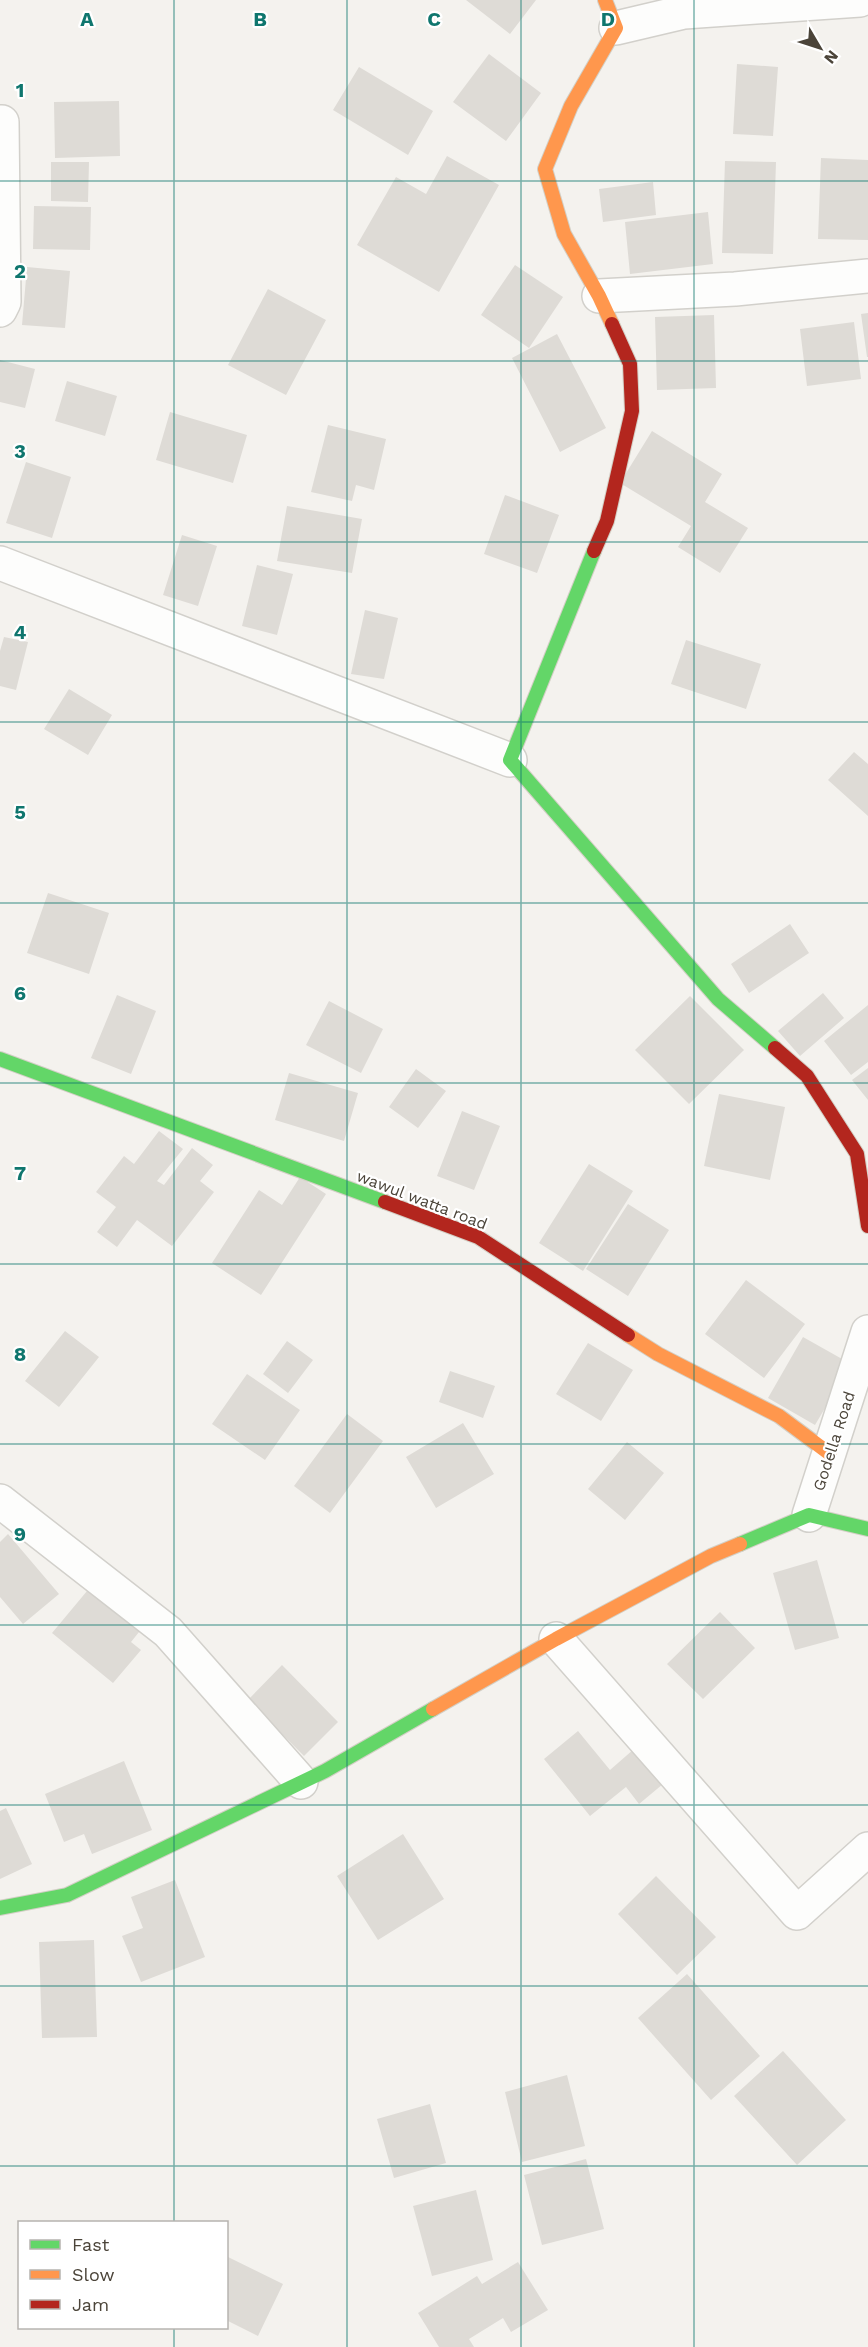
<svg xmlns="http://www.w3.org/2000/svg" width="868" height="2347" viewBox="0 0 868 2347" font-family="'Work Sans',sans-serif">
<style>
.building{fill:#dedbd6}
.lines{fill:none;stroke-linecap:round;stroke-linejoin:round}
.street-casing{stroke:#d2d0cb;stroke-width:36}
.fast-casing{stroke:#d3cfc5;stroke-width:16}
.slow-casing{stroke:#d3cfc5;stroke-width:16}
.jam-casing{stroke:#d3cfc5;stroke-width:16}
.street{stroke:#fdfdfc;stroke-width:33}
.fast{stroke:#63d668;stroke-width:14}
.slow{stroke:#ff974d;stroke-width:14}
.jam{stroke:#b3261e;stroke-width:14}
.grid{fill:none;stroke:#0f766e;stroke-width:1.5;stroke-opacity:0.55}
.labels{text-anchor:middle;dominant-baseline:central;stroke-width:4.5;stroke-linejoin:round;paint-order:stroke}
.street-label{font-size:16px;fill:#4b4439;stroke:#fff}
.grid-label{font-size:20px;text-anchor:middle;font-weight:bold;fill:#0f766e;stroke:#fff;stroke-width:4.5;stroke-linejoin:round;paint-order:stroke}
</style>
<rect width="100%" height="100%" fill="#f4f2ee"/>
<path class="building" d="M466,0h70l-26,34z
M489,54l52,39 -35,48 -53,-39z
M737,64l41,3 -5,69 -40,-2z
M359,67l74,44 -25,44 -75,-45z
M119,101l1,55 -65,2 -1,-56z
M447,156l52,29 -60,107 -82,-47 39,-68 30,17z
M821,158l47,2v80l-50,-1z
M725,161l51,1 -3,92 -51,-1z
M51,162h38l-1,40 -37,-1z
M653,182l3,33 -53,7 -4,-33z
M34,206l57,1 -1,43 -57,-1z
M708,212l5,52 -83,10 -5,-52z
M515,265l48,32 -34,51 -48,-33z
M27,267l43,4 -5,57 -43,-3z
M268,289l58,31 -40,75 -58,-30z
M868,313v44h-1l-6,-43z
M714,315l2,73 -59,2 -2,-73z
M854,322l7,57 -54,7 -7,-57z
M557,334l49,94 -46,24 -48,-94z
M0,360l35,9 -10,39 -25,-6z
M67,381l50,15 -12,40 -50,-15z
M170,412l77,23 -14,48 -77,-23z
M328,425l58,14 -12,51 -18,-5 -4,16 -41,-9z
M652,431l70,43 -17,28 43,26 -28,45 -42,-26 13,-21 -71,-43z
M26,462l45,15 -19,61 -46,-15z
M505,495l54,20 -22,58 -53,-19z
M287,506l75,13 -10,54 -75,-12z
M182,535l35,11 -19,60 -35,-11z
M257,565l36,9 -16,61 -35,-9z
M365,610l33,8 -14,61 -33,-5z
M4,637l24,5 -12,48 -16,-4v-35z
M686,640l75,24 -15,45 -75,-25z
M69,689l43,26 -24,40 -44,-26z
M854,752l14,12v52l-40,-36z
M48,893l61,20 -20,61 -62,-21z
M790,924l19,29 -60,40 -18,-29z
M823,993l21,25 -44,38 -22,-25z
M117,995l39,16 -25,63 -40,-16z
M690,996l54,54 -55,54 -54,-54z
M329,1001l54,28 -22,44 -55,-28z
M868,1005v57l-17,13 -27,-34z
M868,1068v32l-16,-20z
M416,1069l30,22 -28,37 -29,-21z
M289,1073l69,20 -14,48 -69,-21z
M719,1094l66,13 -15,73 -66,-14z
M462,1111l38,15 -26,64 -37,-14z
M159,1131l24,18 -26,32 7,4 28,-37 21,17 -13,16 14,11 -42,54 -35,-26 -20,27 -20,-15 19,-25 -20,-15 28,-36 10,8z
M589,1164l44,27 -50,80 -44,-28z
M300,1177l26,17 -65,101 -49,-32 47,-73 23,15z
M628,1204l41,26 -41,66 -42,-27z
M746,1280l59,44 -41,54 -59,-44z
M65,1331l34,26 -40,50 -34,-26z
M803,1337l48,27 -36,61 -47,-27z
M287,1341l26,19 -25,33 -25,-19z
M588,1343l45,27 -32,51 -45,-27z
M450,1371l45,15 -12,32 -44,-16z
M247,1374l53,36 -35,50 -53,-36z
M347,1414l36,27 -53,72 -36,-27z
M463,1423l31,51 -58,34 -30,-51z
M627,1442l37,31 -39,47 -37,-31z
M8,1534l51,60 -36,30 -23,-27v-55z
M817,1560l22,78 -44,12 -22,-77z
M92,1585l51,42 -12,15 10,8 -28,33 -61,-50z
M720,1612l35,36 -52,51 -36,-35z
M282,1665l56,57 -34,34 -56,-56z
M578,1731l32,39 24,-21 29,35 -24,20 -13,-17 -36,29 -46,-57z
M124,1761l28,69 -60,24 -8,-20 -20,8 -19,-48z
M6,1808l26,56 -32,15v-68z
M403,1834l41,65 -66,41 -41,-64z
M656,1876l60,61 -39,38 -59,-61z
M175,1880l30,77 -64,25 -19,-46 21,-8 -12,-31z
M94,1940l3,97 -55,1 -3,-96z
M687,1974l73,82 -49,44 -73,-82z
M783,2051l63,69 -49,45 -63,-69z
M567,2075l18,71 -63,16 -17,-70z
M430,2104l16,59 -52,15 -17,-59z
M586,2159l18,70 -62,16 -18,-70z
M476,2190l17,70 -61,16 -19,-70z
M226,2256l57,28 -25,52 -32,-16z
M518,2262l30,48 -37,22 -8,-14 -34,21 5,8h-35l-21,-34 59,-37 5,8z"/>
<g class="lines">
<defs>
<path id="street" d="M616,28l68,-16 176,-12
M599,296l136,-7 133,-13
M0,310l4,-8 -2,-180
M0,563l510,197
M0,1501l168,131 133,150
M809,1515l59,-183
M556,1639l241,274 71,-64"/>
<path id="fast" d="M594,551l-84,209 208,239 57,49
M0,1059l385,143
M740,1544l69,-29 59,14
M0,1908l67,-13 258,-124 108,-62"/>
<path id="slow" d="M605,0l11,28 -45,78 -26,63 19,65 35,62 13,28
M628,1335l30,19 121,62 51,38
M433,1709l123,-70 155,-83 29,-12"/>
<path id="jam" d="M594,551l13,-30 25,-110 -2,-47 -18,-40
M775,1048l32,28 50,78 11,72
M385,1202l93,35 150,98"/>
</defs>
<use href="#street" class="street-casing"/>
<use href="#fast" class="fast-casing"/>
<use href="#slow" class="slow-casing"/>
<use href="#jam" class="jam-casing"/>
<use href="#street" class="street"/>
<use href="#fast" class="fast"/>
<use href="#slow" class="slow"/>
<use href="#jam" class="jam"/>
</g>
<path class="grid" d="M174,0v2222M347,0v2347M521,0v2347M694,0v2347M0,181h868M0,361h868M0,542h868M0,722h868M0,903h868M0,1083h868M0,1264h868M0,1444h868M0,1625h868M0,1805h868M0,1986h868M0,2166h868M174,2328v19"/>
<g class="labels">
<g class="street-label">
<text transform="translate(422 1200) rotate(21)">wawul watta road</text>
<text transform="translate(834 1441) rotate(-72)">Godella Road</text>
</g>
</g>
<g class="grid-label">
<text x="87" y="26">A</text>
<text x="260" y="26">B</text>
<text x="434" y="26">C</text>
<text x="608" y="26">D</text>
<text x="20" y="97">1</text>
<text x="20" y="278">2</text>
<text x="20" y="458">3</text>
<text x="20" y="639">4</text>
<text x="20" y="819">5</text>
<text x="20" y="1000">6</text>
<text x="20" y="1180">7</text>
<text x="20" y="1361">8</text>
<text x="20" y="1541">9</text>
</g>
<rect x="18" y="2221" width="210" height="108" fill="#ffffff" stroke="#b7b4b0" stroke-width="1.5"/>
<rect x="30" y="2240" width="30" height="9" fill="#63d668" stroke="#b7b4b0" stroke-width="1.5"/>
<text x="72" y="2251" font-size="18" fill="#4b4439">Fast</text>
<rect x="30" y="2270" width="30" height="9" fill="#ff974d" stroke="#b7b4b0" stroke-width="1.5"/>
<text x="72" y="2281" font-size="18" fill="#4b4439">Slow</text>
<rect x="30" y="2300" width="30" height="9" fill="#b3261e" stroke="#b7b4b0" stroke-width="1.5"/>
<text x="72" y="2311" font-size="18" fill="#4b4439">Jam</text>
<g transform="translate(820 48) rotate(129)" stroke="#ffffff" stroke-width="4.5" paint-order="stroke">
<path d="M0-4.5L10 22L0 15L-10 22Z" fill="#4b4439"/>
<text y="-9" font-size="16" font-weight="bold" text-anchor="middle" fill="#4b4439">N</text>
</g>
</svg>
